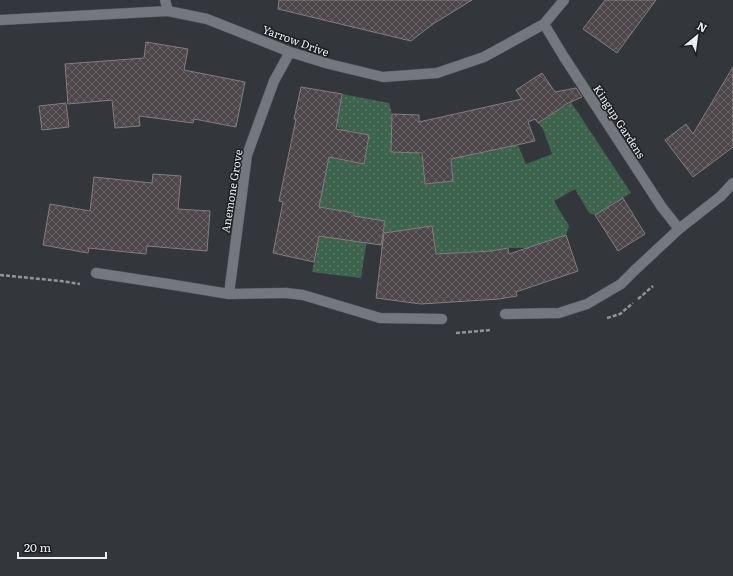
<svg xmlns="http://www.w3.org/2000/svg" width="733" height="576" viewBox="0 0 733 576" font-family="Literata,serif">
<style>
.grass{fill:url(#grass-dots)}
.building{fill:url(#building-cross-hatch);stroke:#847d81}
.lines{fill:none;stroke-linecap:round;stroke-linejoin:round}
.service-casing{stroke:#505358;stroke-width:11}
.minor-casing{stroke:#505358;stroke-width:11}
.path{stroke:#929499;stroke-width:2.5;stroke-dasharray:4 2;stroke-linecap:butt}
.service{stroke:#74777d;stroke-width:10}
.minor{stroke:#74777d;stroke-width:10}
.labels{text-anchor:middle;dominant-baseline:central;stroke-width:3;stroke-linejoin:round;paint-order:stroke}
.street-label{font-size:11px;fill:#ebedf1;stroke:#1c1d20}
</style>
<defs>
<pattern id="grass-dots" width="8" height="8" patternUnits="userSpaceOnUse"><rect width="8" height="8" fill="#3d644c"/><path d="M2 2h.1M6 6h.1" fill="none" stroke="#597a66" stroke-width="1.8" stroke-linecap="round"/></pattern>
<pattern id="building-cross-hatch" width="8" height="8" patternUnits="userSpaceOnUse"><rect width="8" height="8" fill="#4d474a"/><path d="M0 0l8 8M0 8l8-8" fill="none" stroke="#676265"/></pattern>
</defs>
<rect width="100%" height="100%" fill="#33363b"/>
<path class="grass" d="M342,94l47,9 3,11 -1,38 27,1 4,3 3,28 28,-3 -2,-28 12,4 48,-11 5,-6 10,24 26,-10 -9,-25 -5,-6 33,-21 27,41 33,50 -36,22 -6,-2 -14,-24 -21,12 15,25 -3,9 -39,13h-19l-28,5 -8,-1 -31,2 -6,-2 -54,11v-14l4,-28 -15,-2 -9,59 -49,-6 8,-41 30,9 4,-27 -36,-4 11,-53 7,3 28,5 5,-29 -27,-5 -6,-4z"/>
<path class="building" d="M279,0h193l-39,24 -22,17 -133,-32z
M605,0h51l-39,53 -34,-24z
M146,42l42,7 -4,21 61,12 -9,45 -42,-8 -1,4 -54,-7 1,10 -25,2 -3,-28 -44,4 -3,-40 79,-6z
M733,67v80l-40,30 -28,-37 21,-16 7,10z
M542,73l13,19 21,-4 6,9 -18,8v1l-26,17 -3,-4 -7,3 7,19 -84,18 2,22 -28,3 -3,-31 -31,-1 1,-38 27,1v7l103,-23 -6,-9z
M301,87l41,7 -6,35 33,6 -5,29 -35,-7 -10,50 35,6v3l31,5 -4,24 -62,-9 -5,26 -41,-9 10,-51 -4,-1 17,-82h-2z
M66,103l3,24 -27,3 -3,-24z
M153,174l28,2 -3,33 32,2 -3,40 -60,-5 -1,8 -57,-6 -1,5 -45,-8 7,-41 40,7 4,-34 58,6z
M623,198l22,36 -27,17 -23,-36z
M432,226l4,28 55,-3 17,-3 1,6 57,-19 12,36 -62,21 1,4 -18,3 -78,5 -45,-6 8,-65z"/>
<g class="lines">
<defs>
<path id="service" d="M721,196l12,-13
M96,273l72,11
M286,293l17,2 77,23 62,1
M505,314l54,-1 28,-9 34,-20 14,-14"/>
<path id="minor" d="M165,0l3,11
M0,20l168,-9 39,8 83,33 39,12 54,13 54,-4 47,-16 60,-33 20,-24
M544,24l20,33 97,149 18,23
M635,270l44,-41 42,-33
M168,284l61,10 57,-1
M229,294l18,-139 27,-74 16,-29"/>
</defs>
<use href="#service" class="service-casing"/>
<use href="#minor" class="minor-casing"/>
<path class="path" d="M0,275l61,6 19,3
M638,299l15,-13
M607,318l13,-4 13,-11
M456,333l35,-3"/>
<use href="#service" class="service"/>
<use href="#minor" class="minor"/>
</g>
<g class="labels">
<g class="street-label">
<text transform="translate(296 40) rotate(20)">Yarrow Drive</text>
<text transform="translate(620 121) rotate(57)">Kingup Gardens</text>
<text transform="translate(231 191) rotate(-81)">Anemone Grove</text>
</g>
</g>
<g transform="translate(697 36) rotate(29)" stroke="#1c1d20" stroke-width="3" paint-order="stroke">
<path d="M0-3L7 15L0 10L-7 15Z" fill="#ebedf1"/>
<text y="-6" font-size="11" font-weight="bold" text-anchor="middle" fill="#ebedf1">N</text>
</g>
<path d="M18 552v6h88v-6" fill="none" stroke="#ebedf1" stroke-width="2"/>
<text x="24" y="552" font-size="12" fill="#ebedf1" stroke="#1c1d20" stroke-width="3" paint-order="stroke">20 m</text>
</svg>
